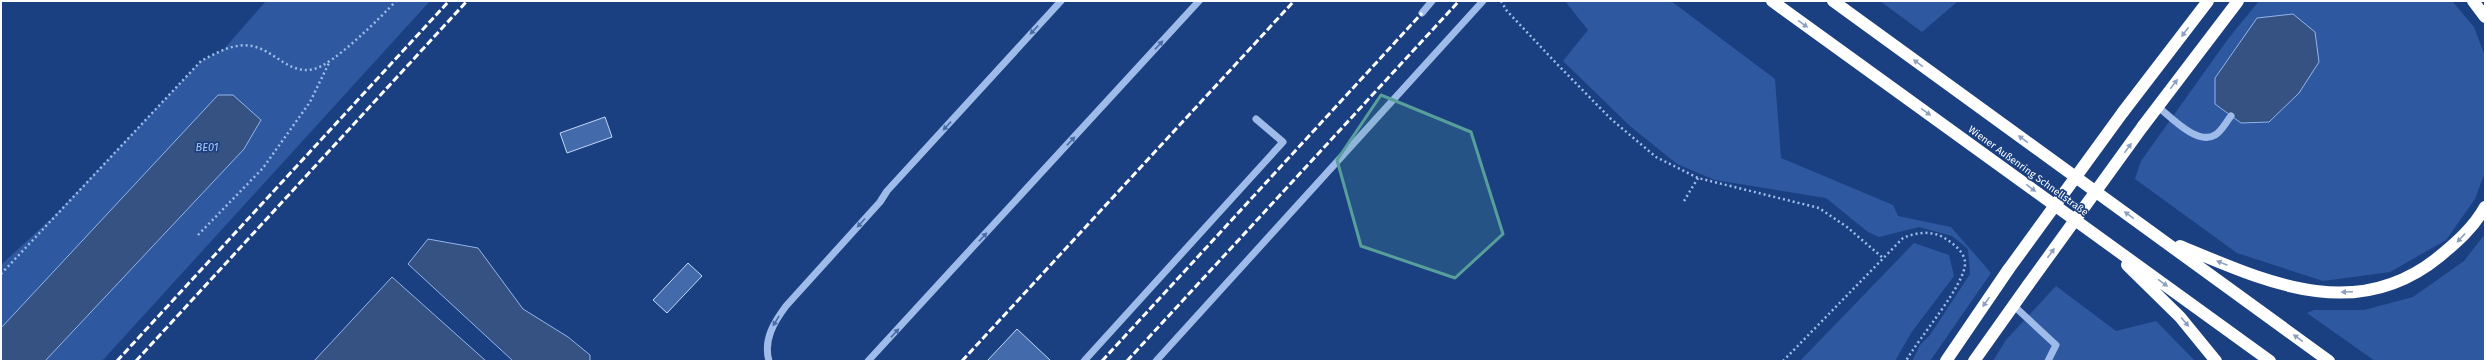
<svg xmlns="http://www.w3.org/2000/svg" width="2486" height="362" viewBox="0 0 2486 362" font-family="'Fira Sans',sans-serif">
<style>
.green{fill:#2e59a0}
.water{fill:#365282;stroke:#91b5ec}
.building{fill:#436aab;stroke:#c3d7f8}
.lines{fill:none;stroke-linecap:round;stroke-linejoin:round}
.path{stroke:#9ebbea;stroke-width:2.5;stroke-dasharray:2 3;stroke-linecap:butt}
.minor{stroke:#9ebbea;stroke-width:7}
.highway{stroke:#fff;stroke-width:12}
.rail{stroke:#fff;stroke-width:3;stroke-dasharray:7 3;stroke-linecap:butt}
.highway-bridge{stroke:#fff;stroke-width:12}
.oneway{fill:#8da0c0}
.oneway2{fill:#496ba6}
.marked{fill:#579f9a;fill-opacity:0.2;stroke:#579f9a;stroke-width:3;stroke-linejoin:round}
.labels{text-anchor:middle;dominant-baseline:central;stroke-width:3.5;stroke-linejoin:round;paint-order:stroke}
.street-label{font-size:10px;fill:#fff;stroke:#1b4081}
.water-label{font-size:11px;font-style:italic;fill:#aac6f2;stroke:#1b4081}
</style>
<rect width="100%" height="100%" fill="#1b4081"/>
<path class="green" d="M266,1h164l-328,360h-101v-96l55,-51 145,-153 23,-12z
M1565,1h106l104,78 6,79 112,47 5,11 53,11 40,46 -61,88h-18l8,-16 10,-10 40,-61 -2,-25 -16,-13 -33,-9 -40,10 -11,-5 -42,-34 -111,-18 -38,-16 -47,-38 -67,-65 25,-31z
M1880,1h78l-36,31z
M2259,1h193l22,26 11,29v116l-10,27 -29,41 -56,32 -67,9 -86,-28 -102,-74 6,-18 87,-122z
M2485,234v127h-110l-68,-48 7,-3h50l49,-13 51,-36z
M1914,243l35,12 5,21 -43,57 -16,28h-95z
M2056,286l60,45 40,-10 39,40h-202l13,-21z"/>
<path class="water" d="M2293,14l22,18 4,30 -20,31 -30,29 -28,1 -26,-19v-26l42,-60z
M218,95h15l28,25 -17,29 -199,212h-44v-33z
M428,239l50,9 45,61 45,28 22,18v6h-77l-105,-97z
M392,277l94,84h-172z"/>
<path class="building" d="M605,117l7,20 -45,16 -7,-20z
M688,263l14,13 -35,37 -14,-13z
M1017,329l34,32h-64z"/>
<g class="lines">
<path class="path" d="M1501,1l6,10 50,53 54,55 45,38 42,21 121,30 28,19 36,31
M1684,201l14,-23
M198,235l65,-67 47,-66 19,-39
M1,274l200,-213c17,-9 36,-20 55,-14 20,6 35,28 58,22 19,-4 67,-52 82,-68
M1783,361l120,-123c14,-6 30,-8 43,1 8,5 18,13 19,23 2,21 -48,78 -59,99"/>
<path class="minor" d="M1422,13l10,-12
M2157,106c13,10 40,40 58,29 6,-3 11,-13 16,-19
M2013,305l43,40 -8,16
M769,361c-6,-21 5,-39 17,-55l94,-104 7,-11 174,-190
M868,361l331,-360
M1084,361l199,-219 -27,-23
M1156,361l327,-360"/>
<path class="highway" d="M1772,1l498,360
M1833,1l496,360
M2473,1l12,16
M2123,112l85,-111
M2143,126l95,-125
M2180,246c87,36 176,79 260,10 17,-14 34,-29 45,-49
M2127,265l53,52 36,44
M1946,361l62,-91
M1974,361l54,-76"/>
<path class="rail" d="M117,361l332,-360
M136,361l331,-360
M962,361l332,-360
M1102,361l320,-348
M1127,361l332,-360"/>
<path class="highway-bridge" d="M2008,270l115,-158
M2028,285l115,-159"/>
</g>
<defs><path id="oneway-solid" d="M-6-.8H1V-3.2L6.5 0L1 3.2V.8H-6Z"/></defs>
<g class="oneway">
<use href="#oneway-solid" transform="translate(1803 24) rotate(36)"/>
<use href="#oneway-solid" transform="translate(2185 32) rotate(127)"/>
<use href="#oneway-solid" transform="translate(1918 63) rotate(-144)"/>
<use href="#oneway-solid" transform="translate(2174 84) rotate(-53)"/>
<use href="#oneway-solid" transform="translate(1926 112) rotate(36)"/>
<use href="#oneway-solid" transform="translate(2023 139) rotate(-144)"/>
<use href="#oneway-solid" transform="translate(2128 148) rotate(-54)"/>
<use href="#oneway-solid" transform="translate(2031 188) rotate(36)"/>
<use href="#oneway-solid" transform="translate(2129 215) rotate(-144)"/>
<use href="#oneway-solid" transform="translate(2461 238) rotate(133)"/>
<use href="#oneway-solid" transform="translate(2051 253) rotate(-54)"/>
<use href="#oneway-solid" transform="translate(2222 263) rotate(-158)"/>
<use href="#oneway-solid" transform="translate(2163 283) rotate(36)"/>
<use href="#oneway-solid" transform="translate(2347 292) rotate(177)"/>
<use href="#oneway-solid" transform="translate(1986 302) rotate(125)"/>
<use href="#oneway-solid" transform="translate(2185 322) rotate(49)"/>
<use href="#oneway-solid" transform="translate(2298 338) rotate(-144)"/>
</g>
<g class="oneway2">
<use href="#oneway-solid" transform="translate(1034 30) rotate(133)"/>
<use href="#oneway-solid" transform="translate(1159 45) rotate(-47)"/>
<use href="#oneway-solid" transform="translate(947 126) rotate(133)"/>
<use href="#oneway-solid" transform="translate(1071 141) rotate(-47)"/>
<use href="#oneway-solid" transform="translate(861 223) rotate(132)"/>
<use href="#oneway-solid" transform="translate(983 237) rotate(-47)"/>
<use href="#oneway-solid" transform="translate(776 321) rotate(122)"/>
<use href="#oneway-solid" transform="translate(895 333) rotate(-47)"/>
</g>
<path class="marked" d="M1381,95l90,37 32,102 -48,44 -94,-32 -24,-86z"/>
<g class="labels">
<g class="street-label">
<text transform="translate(2028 171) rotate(36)">Wiener Außenring Schnellstraße</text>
</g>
<g class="water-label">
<text x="207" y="147">BE01</text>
</g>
</g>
<rect width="2486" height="362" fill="none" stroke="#ffffff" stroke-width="4"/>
</svg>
